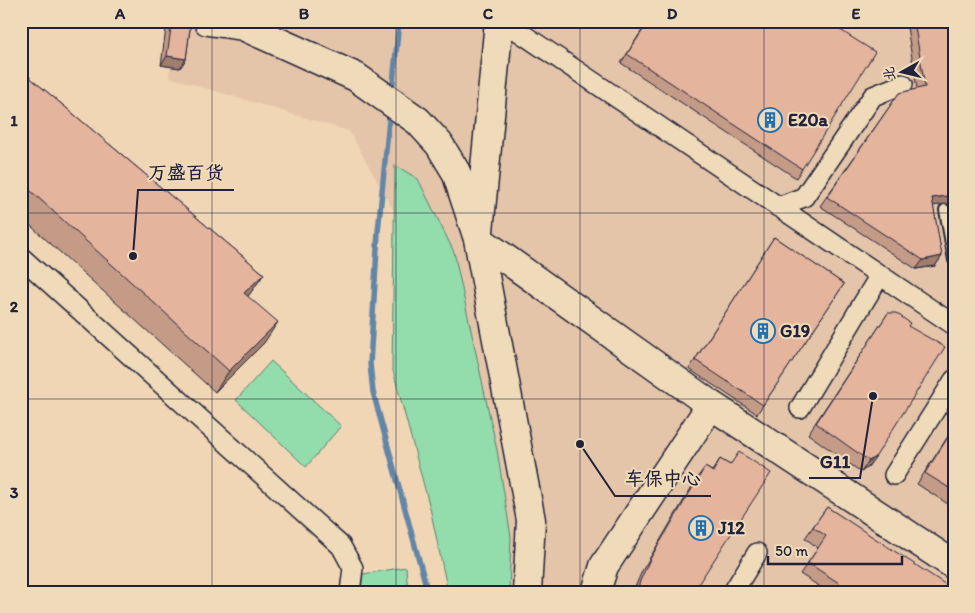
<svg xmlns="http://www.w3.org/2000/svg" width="975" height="613" viewBox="0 0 975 613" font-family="Itim,'LXGW WenKai TC',sans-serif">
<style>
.built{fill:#e4c5a9}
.green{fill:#93dcab;stroke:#5a7f73}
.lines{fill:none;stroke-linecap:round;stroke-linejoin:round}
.stream{stroke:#6386a6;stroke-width:5.5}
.lane-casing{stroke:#22223b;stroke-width:14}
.street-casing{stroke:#22223b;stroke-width:22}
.secondary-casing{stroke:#22223b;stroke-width:31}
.lane{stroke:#efdbb9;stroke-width:10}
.street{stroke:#efdbb9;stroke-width:19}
.secondary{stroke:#efdbb9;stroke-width:28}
.wall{fill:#c49b87;stroke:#22223b}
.shaded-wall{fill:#a07e6e;stroke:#22223b}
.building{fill:#e4b49d;stroke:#22223b}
.grid{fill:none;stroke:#22223b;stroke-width:1;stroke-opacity:0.55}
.labels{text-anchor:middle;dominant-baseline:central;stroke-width:4;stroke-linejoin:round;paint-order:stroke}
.poi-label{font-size:18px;font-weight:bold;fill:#22223b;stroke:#efdbb9;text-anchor:start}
.leader{fill:none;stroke:#22223b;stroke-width:2}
.callout-dot{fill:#22223b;stroke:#efdbb9;stroke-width:2}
.callout-label{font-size:19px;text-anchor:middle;font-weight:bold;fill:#22223b;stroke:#efdbb9;stroke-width:4;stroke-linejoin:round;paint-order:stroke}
.neatline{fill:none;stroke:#22223b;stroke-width:2}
.grid-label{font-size:16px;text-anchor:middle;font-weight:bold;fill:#22223b}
</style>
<rect width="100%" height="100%" fill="#f0d6b5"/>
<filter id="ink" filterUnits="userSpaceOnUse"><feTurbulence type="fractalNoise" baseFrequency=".02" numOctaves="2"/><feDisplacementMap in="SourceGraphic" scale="10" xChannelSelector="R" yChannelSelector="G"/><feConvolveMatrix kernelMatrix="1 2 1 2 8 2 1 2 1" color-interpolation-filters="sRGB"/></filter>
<g filter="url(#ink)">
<path class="built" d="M176,21h778v571h-468l-51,-308 -86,-153 -180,-54z"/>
<path class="green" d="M395,165l23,14 36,73 43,198 14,87 -2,55h-61l-18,-84 -38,-141z
M271,361l70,65 -35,41 -70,-67z
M406,567l2,25h-47l2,-18z"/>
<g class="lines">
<path class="stream" d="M392,94l7,-73
M390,110l-12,122 -8,132 3,28 52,190 1,10"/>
<defs>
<path id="lane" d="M945,210l9,50"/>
<path id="street" d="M503,21l451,304
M778,207l26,-10 69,-101 30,-12
M21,257l320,289 12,22 -3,24
M800,408l80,-133
M894,475l60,-95
M733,592l24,-39"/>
<path id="secondary" d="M208,21l35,5 113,51 62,44 21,23 17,28 22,67 53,281 -4,72
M479,231l20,-210
M478,239l233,166 243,160
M596,592l8,-26 107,-161"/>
</defs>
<use href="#lane" class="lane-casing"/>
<use href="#street" class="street-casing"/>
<use href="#secondary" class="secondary-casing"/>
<use href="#lane" class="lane"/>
<use href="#street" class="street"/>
<use href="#secondary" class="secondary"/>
</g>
<path class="wall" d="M167,21h24l-5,38 -6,9 -19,-3z
M648,21l154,148 -6,9 -175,-115z
M906,21h48l-21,185 9,50 -7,10 -19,3 -96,-63 79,-113 18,-4z
M21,70l243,204 -16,22 16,47 -49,49 -194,-175z
M774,237l70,47 -87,130 -68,-45z
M888,313l20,13 -40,141 -7,5 -53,-38z
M954,427v81l-37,-24z
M720,459l10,6 -37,127h-60l9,-21 55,-93 8,-11 7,4z
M827,507l127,85h-126l-28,-18 18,-26 -13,-10z"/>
<path class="shaded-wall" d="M167,56l19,3 -6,9 -19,-3z
M954,195v8l-29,4 7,-9z
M942,256l-7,10 -19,3 7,-9z
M264,274l-15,21 -20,19 15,-21z
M278,322l-14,21 -49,49 14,-21z
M876,456l-8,11 -7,5 8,-11z"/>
<path class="building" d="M172,21h19l-5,38 -19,-3z
M649,21h177l49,31 -73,117 -175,-115z
M914,21h40v174l-22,3 10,58 -19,4 -96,-63 72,-104 26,-6z
M21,70l243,204 -20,19 34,29 -49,49 -208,-189z
M774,237l70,47 -81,121 -68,-45z
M888,313h8l14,10 -2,3 37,21 -69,109 -7,5 -53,-38z
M954,428v63l-29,-18z
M739,452l32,21 -78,119h-56l3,-11 10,-22 55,-92 8,5 7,-13 10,6z
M827,507l127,83v2h-101l-45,-29 18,-27 -13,-9z"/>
</g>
<path class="grid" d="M212,21v571M396,21v571M580,21v571M764,21v571M21,213h933M21,399h933"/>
<defs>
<symbol id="building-ring" viewBox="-11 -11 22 22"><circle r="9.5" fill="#efdbb9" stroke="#1f6fb2" stroke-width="1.5"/><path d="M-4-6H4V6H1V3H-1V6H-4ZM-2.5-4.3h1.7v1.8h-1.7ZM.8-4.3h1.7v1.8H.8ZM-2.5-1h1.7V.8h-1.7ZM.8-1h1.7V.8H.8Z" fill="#1f6fb2"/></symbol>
</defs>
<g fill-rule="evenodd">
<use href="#building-ring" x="756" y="106" width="28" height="28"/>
<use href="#building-ring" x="749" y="317" width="28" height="28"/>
<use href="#building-ring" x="687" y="514" width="28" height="28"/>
</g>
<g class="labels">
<g class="poi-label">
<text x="788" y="120">E20a</text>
<text x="780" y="331">G19</text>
<text x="718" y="528">J12</text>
</g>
</g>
<path class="leader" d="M133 256L138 190H234M873 396L860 478H809M580 444L615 496H711"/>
<g class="callout-dot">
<circle cx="133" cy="256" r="5"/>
<circle cx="873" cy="396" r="5"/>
<circle cx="580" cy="444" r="5"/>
</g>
<g class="callout-label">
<text x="186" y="179">万盛百货</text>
<text x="835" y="468">G11</text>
<text x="663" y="485">车保中心</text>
</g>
<rect width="975" height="613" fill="none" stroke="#efdbb9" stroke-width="55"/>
<g transform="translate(902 72) rotate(262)" stroke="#efdbb9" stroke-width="4" paint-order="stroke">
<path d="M0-4L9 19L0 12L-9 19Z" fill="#22223b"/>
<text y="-8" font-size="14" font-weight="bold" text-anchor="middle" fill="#22223b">北</text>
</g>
<path d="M768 556v8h134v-8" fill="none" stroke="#22223b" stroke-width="2.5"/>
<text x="775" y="556" font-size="15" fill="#22223b" stroke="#efdbb9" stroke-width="4" paint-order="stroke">50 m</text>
<rect x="28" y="28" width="920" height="558" class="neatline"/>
<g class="grid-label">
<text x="120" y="19">A</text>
<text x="304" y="19">B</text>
<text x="488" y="19">C</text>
<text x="672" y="19">D</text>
<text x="856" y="19">E</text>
<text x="14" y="126">1</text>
<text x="14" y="312">2</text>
<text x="14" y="498">3</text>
</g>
</svg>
